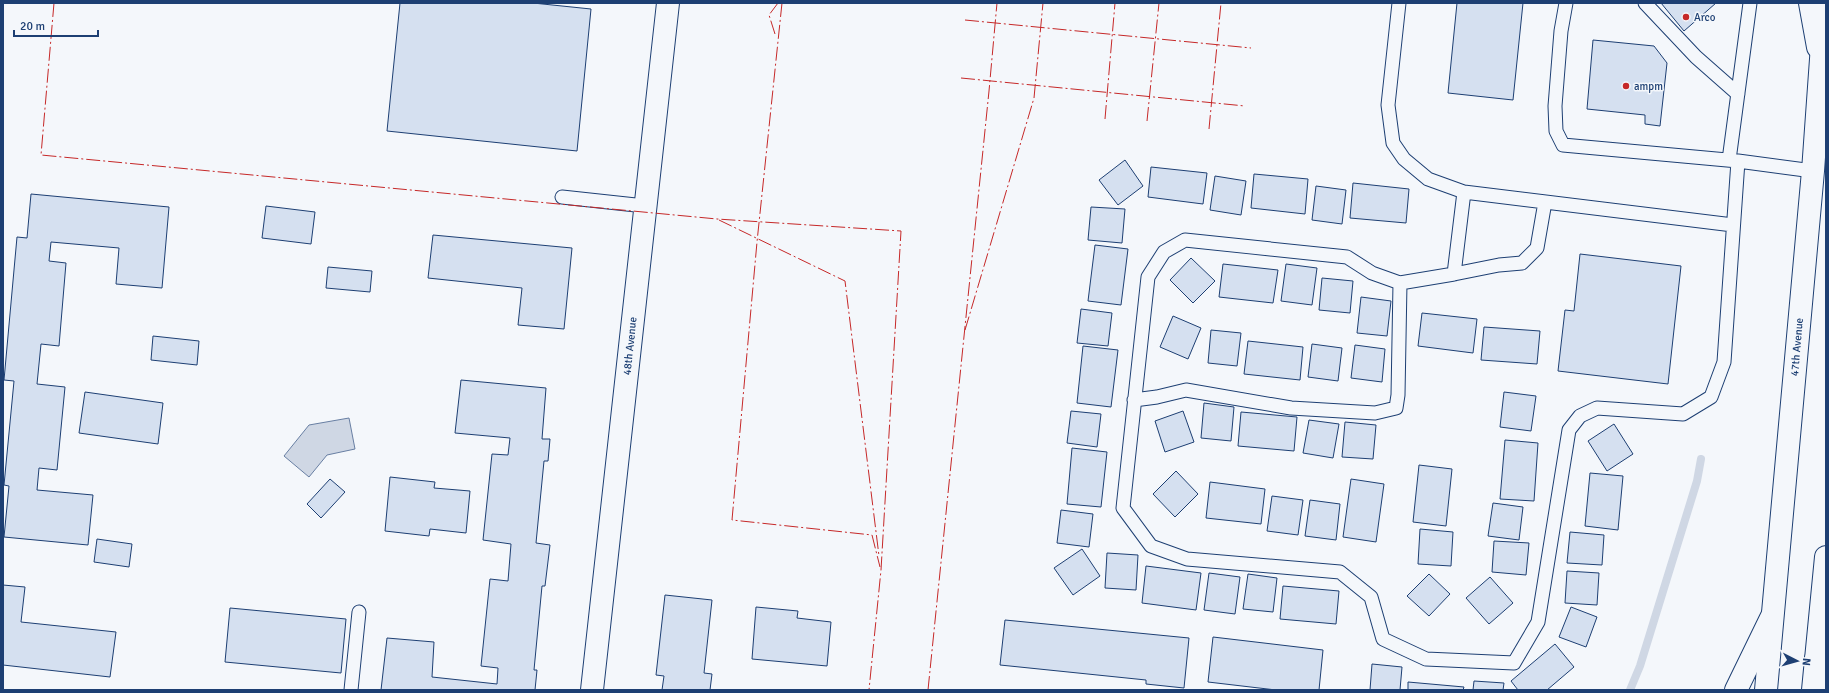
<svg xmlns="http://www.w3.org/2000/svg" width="1829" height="693" viewBox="0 0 1829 693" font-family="Signika,sans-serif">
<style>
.water{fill:#cfd7e4;stroke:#687fa3}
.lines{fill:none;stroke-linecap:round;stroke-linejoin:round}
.stream{stroke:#cfd7e4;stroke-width:8}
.building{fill:#d5e0f0;stroke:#1d3f73}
.service-casing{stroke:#1d3f73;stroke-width:15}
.minor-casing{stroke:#1d3f73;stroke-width:24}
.tertiary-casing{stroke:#1d3f73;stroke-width:24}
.secondary-casing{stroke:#1d3f73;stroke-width:24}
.motorway-casing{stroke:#1d3f73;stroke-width:24}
.service{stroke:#f4f7fb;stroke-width:13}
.minor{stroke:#f4f7fb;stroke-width:22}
.tertiary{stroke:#f4f7fb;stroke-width:22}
.secondary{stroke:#f4f7fb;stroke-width:22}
.motorway{stroke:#f4f7fb;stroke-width:22}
.power{stroke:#c62828;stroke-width:1;stroke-dasharray:14 3 2 3;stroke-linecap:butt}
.poi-dot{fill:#c62828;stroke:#f4f7fb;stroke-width:1.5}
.labels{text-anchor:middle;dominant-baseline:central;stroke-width:3;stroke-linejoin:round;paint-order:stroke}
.poi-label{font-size:11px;fill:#1d3f73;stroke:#f4f7fb;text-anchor:start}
.street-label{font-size:11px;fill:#1d3f73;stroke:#f4f7fb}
</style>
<rect width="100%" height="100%" fill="#f4f7fb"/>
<path class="water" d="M349,418l6,31 -28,6 -18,22 -25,-21 25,-31z"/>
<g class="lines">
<path class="stream" d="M1630,690l10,-24 57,-185 4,-22"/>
</g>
<path class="building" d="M400,3h133l58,6 -14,142 -190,-20z
M1457,3h66l-10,97 -65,-7z
M1661,3h55l-32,28z
M1593,40l61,6 13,17 -7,63 -15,-2v-9l-58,-6z
M1125,160l18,26 -25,19 -19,-25z
M1151,167l56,6 -4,31 -55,-7z
M1254,174l54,5 -3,35 -54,-6z
M1215,176l31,5 -5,34 -31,-5z
M1353,183l56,6 -3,34 -56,-5z
M1316,186l30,4 -4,34 -30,-4z
M31,194l138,13 -7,81 -46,-4 3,-36 -68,-6 -2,19 17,2 -7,83 -18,-2 -4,40 28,3 -8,83 -18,-2 -2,22 56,5 -5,50 -84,-8 5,-51 -5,-1 10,-104 -10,-1 13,-143 10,1z
M266,206l49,6 -4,32 -49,-6z
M1091,207l34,2 -3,34 -34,-3z
M433,235l139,13 -8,81 -46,-4 4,-37 -94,-10z
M1095,245l33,4 -7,56 -33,-4z
M1580,254l101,12 -13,118 -110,-13 7,-61 9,1z
M1191,258l24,23 -22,22 -23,-23z
M1223,264l55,6 -5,33 -54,-6z
M1286,264l31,4 -5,37 -31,-4z
M328,267l44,4 -2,21 -44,-4z
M1322,278l31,3 -3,32 -31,-3z
M1361,297l30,4 -4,35 -30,-3z
M1081,309l31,4 -4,33 -31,-3z
M1422,313l55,6 -4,34 -55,-7z
M1173,316l28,12 -13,31 -28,-12z
M1484,327l56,4 -3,33 -56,-4z
M1211,330l30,3 -4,33 -29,-3z
M153,336l46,5 -2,24 -46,-5z
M1248,341l55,6 -3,33 -56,-6z
M1312,344l30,4 -4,33 -30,-4z
M1355,345l30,4 -3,33 -31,-4z
M1083,346l35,4 -7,57 -34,-4z
M461,380l85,8 -4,51h8l-2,22h-4l-8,82 14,2 -5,41h-3l-8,84h3l-2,20h-154l6,-52 47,4 -2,35 65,7 1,-16 -17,-2 9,-87 18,2 3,-37 -28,-4 9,-86 16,1 2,-17 -55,-5z
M85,392l78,11 -5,41 -79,-11z
M1504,392l32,4 -5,35 -31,-4z
M1204,403l30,4 -3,34 -30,-3z
M1071,411l30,3 -4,33 -30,-4z
M1183,411l11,31 -29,10 -10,-31z
M1241,412l56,5 -3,34 -56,-5z
M1309,420l30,4 -6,34 -30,-5z
M1345,422l31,3 -3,34 -31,-2z
M1614,424l19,30 -26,17 -19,-30z
M1505,440l33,3 -4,58 -34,-2z
M1072,448l35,4 -6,55 -34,-3z
M1419,465l33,4 -6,57 -33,-4z
M1176,471l22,23 -23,23 -22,-23z
M1590,473l33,3 -5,54 -33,-4z
M390,477l45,5 -1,6 36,3 -4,42 -36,-4 -1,7 -44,-5z
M330,479l15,13 -24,26 -14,-14z
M1351,479l33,5 -8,58 -33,-5z
M1210,482l55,7 -4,35 -55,-6z
M1272,496l31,4 -5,35 -31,-4z
M1310,500l30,4 -4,36 -31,-4z
M1493,503l30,4 -4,33 -31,-4z
M1061,510l32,4 -4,33 -32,-4z
M1420,529l33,3 -2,34 -33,-2z
M1570,532l34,3 -2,30 -35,-2z
M97,539l35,5 -3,23 -35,-5z
M1494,541l35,2 -3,32 -34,-3z
M1082,549l18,27 -27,19 -19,-27z
M1107,553l31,2 -2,35 -31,-2z
M1146,566l55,7 -5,37 -54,-7z
M1567,571l32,2 -2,32 -32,-2z
M1209,573l31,4 -5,37 -31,-4z
M1248,574l29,4 -4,34 -30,-3z
M1429,574l21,20 -21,22 -22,-20z
M1490,577l23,26 -24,21 -23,-26z
M3,585l22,2 -4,35 95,10 -6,45 -107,-12z
M1283,586l56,5 -3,33 -56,-5z
M665,595l47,5 -8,73 8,1 -2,16h-48l2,-14 -8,-1z
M756,607l42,4 -1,7 34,4 -4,44 -75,-7z
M1571,607l26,10 -11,30 -27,-10z
M230,608l116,11 -5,54 -116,-11z
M1005,620l184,18 -5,50 -38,-4v-4l-146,-15z
M1213,637l110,13 -4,40h-43l-68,-8z
M1555,644l19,23 -27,23h-29l-7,-9z
M1372,664l30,3 -2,23h-30z
M1474,681l30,2 -1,7h-30z
M1408,682l56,5 -1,3h-55z"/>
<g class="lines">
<defs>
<path id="service" d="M1399,3l-11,102 5,38 11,16 24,20 36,13 269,33
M1566,3l-5,28 -6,75 1,25 7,14 175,16 75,10
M1645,3l51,54 42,37
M1729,160l21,-157
M562,197l83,9
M1545,202l-8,46 -15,15 -23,2 -45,9 -54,9 -28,-10 -25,-16 -162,-17 -21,12 -16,25 -25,231 28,38 36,13 153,13 31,25 12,42 43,20 88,4 24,-41 31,-192 11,-14 17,-8 86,6 28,-17 13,-35 14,-201
M1454,274l10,-82
M1134,400l23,-3 29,-7 105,18 84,5 21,-5 2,-13 2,-112
M351,690l8,-78"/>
<path id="minor" d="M592,690l76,-687"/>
<path id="tertiary" d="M1810,3l8,44"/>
<path id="secondary" d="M1766,690l47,-519 12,-168
M1813,690l13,-133"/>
<path id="motorway" d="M1816,659l10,21
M1736,690l36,-74"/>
</defs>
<use href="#service" class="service-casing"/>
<use href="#minor" class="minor-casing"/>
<use href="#tertiary" class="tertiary-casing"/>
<use href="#secondary" class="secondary-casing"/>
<use href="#motorway" class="motorway-casing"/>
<use href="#service" class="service"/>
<use href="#minor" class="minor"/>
<use href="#tertiary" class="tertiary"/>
<use href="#secondary" class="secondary"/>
<use href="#motorway" class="motorway"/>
<path class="power" d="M54,3l-13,152 676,64 184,12 -20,339 -12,120
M782,3l-25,239 -25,278 140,15 8,32
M965,20l286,28
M775,34l-6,-19 9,-12
M961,78l284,28
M1105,119l10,-116
M1147,121l12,-118
M1209,129l12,-126
M719,220l126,61 34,275
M965,330l69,-232 9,-95
M928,690l61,-599 8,-88"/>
</g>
<g class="poi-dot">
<circle cx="1686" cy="17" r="4"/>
<circle cx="1626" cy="86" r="4"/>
</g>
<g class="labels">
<g class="poi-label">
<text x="1694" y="17">Arco</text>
<text x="1634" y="86">ampm</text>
</g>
<g class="street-label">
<text transform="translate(630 346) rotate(-84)">48th Avenue</text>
<text transform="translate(1797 347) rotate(-85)">47th Avenue</text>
</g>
</g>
<rect width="1829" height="693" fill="none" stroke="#1d3f73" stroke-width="8"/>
<g transform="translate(1797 661) rotate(96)" stroke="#f4f7fb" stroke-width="3" paint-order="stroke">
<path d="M0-3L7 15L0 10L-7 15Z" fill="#1d3f73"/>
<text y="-6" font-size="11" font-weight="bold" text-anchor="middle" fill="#1d3f73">N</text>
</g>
<path d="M14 30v6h84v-6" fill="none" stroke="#1d3f73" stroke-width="2"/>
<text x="20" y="30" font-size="12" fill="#1d3f73" stroke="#f4f7fb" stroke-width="3" paint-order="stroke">20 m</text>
</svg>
